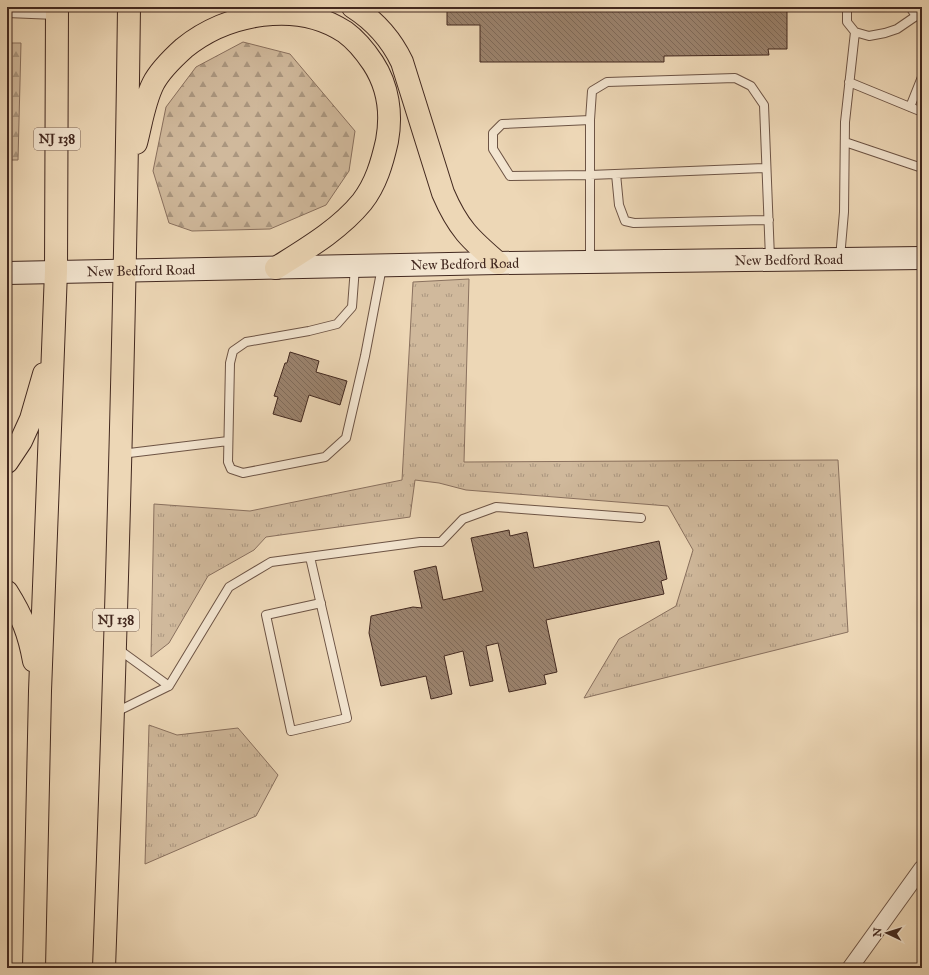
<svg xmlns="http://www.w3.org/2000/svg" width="929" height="975" viewBox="0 0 929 975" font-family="'IM FELL Great Primer',serif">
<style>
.grass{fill:url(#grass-tufts);stroke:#89705e}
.forest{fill:url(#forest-firs);stroke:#89705e}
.building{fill:url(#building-back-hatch);stroke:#42281f}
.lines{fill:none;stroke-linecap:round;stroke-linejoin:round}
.lane-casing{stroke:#6d5445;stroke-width:10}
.street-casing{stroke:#6d5445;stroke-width:17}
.secondary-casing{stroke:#42281f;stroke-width:24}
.highway-casing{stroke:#42281f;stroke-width:24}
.lane{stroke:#f3e5d0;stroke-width:8}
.street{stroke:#f3e5d0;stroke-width:15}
.secondary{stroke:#f3e5d0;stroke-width:22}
.highway{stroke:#edd7b6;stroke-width:22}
.labels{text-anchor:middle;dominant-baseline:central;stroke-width:3;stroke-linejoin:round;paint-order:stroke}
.shield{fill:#f3e5d0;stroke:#776154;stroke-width:1}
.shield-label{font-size:13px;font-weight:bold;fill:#42281f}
.street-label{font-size:14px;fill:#42281f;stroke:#f3e5d0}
</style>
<defs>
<pattern id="grass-tufts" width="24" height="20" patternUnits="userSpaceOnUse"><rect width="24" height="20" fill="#d0b99c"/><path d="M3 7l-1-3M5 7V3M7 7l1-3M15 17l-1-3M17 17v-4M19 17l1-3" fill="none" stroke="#aa967f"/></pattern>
<pattern id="forest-firs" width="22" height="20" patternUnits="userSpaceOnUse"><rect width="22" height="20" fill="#d0b99c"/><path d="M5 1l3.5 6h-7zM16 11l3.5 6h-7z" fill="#aa967f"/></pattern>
<pattern id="building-back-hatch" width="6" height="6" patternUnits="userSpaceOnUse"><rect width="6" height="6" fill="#9b836e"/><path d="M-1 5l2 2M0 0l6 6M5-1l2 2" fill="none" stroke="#806b5a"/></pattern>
</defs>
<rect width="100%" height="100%" fill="#edd7b6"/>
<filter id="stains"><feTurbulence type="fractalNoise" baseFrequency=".005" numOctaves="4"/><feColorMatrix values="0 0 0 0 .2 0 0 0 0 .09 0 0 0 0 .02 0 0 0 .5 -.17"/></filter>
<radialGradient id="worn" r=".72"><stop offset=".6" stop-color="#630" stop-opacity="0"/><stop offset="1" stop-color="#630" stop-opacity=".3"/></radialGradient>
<path class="grass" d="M469,279l-5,183 374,-2 10,172 -264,66 35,-59 57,-33 17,-56 -25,-44 -202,-16 -27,-7 -24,-3 -5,37 -144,20 -12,13 -46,26 -39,67 -18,14 3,-153 96,7 152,-31 11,-198z
M149,725l28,10 61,-7 40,47 -22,41 -111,48z"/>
<path class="forest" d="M243,42l47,12 65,77 -6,40 -23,34 -56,24 -78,2 -23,-8 -16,-52 13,-64 30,-40z
M7,43h14l-3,117h-11z"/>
<path class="building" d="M447,7h340v42h-19l1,6 -105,1v6h-184v-37h-33z
M290,352l29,9 -3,11 31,9 -7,24 -31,-10 -8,27 -28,-8 5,-17 -4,-1 11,-33h2z
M509,530l1,6 17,-4 7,36 125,-27 8,38 -6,2 3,13 -118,26 11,52 -13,3 2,9 -37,8 -11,-49 -12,3 7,35 -23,5 -7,-35 -19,5 8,38 -21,5 -5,-23 -45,10 -12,-53 2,-17 42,-9 9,1 -8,-37 22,-5 7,34 40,-9 -12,-53z"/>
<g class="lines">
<defs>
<path id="lane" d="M847,7v15l8,10 14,4 16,-3 12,-4 19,-13
M910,7l6,9 6,2
M7,13l49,2
M849,82l73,30
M910,107l12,-30
M590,120l-88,4 -9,9v16l17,27 80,-1 176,-7
M845,142l77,26
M616,174l3,31 6,16 9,2 135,-3
M840,258l4,-46 1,-90 10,-90
M590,261v-141l2,-29 15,-9 128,-4 16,8 13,19 6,153
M355,267l-3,40 -15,17 -28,7 -63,11 -13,9 -3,12 -2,99 3,7 12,4 82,-16 21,-19 19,-82 17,-89
M121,454l107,-13
M310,557l37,161 -56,13 -25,-116 55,-12
M118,649l51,37
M114,713l55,-27 60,-99 42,-25 149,-20h21l22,-23 33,-12 145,11"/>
<path id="street" d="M850,968l72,-100"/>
<g id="secondary">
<path id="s1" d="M7,273l491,-10 424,-5"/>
</g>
<path id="highway" d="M353,7c22,14 38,32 49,55l41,131c15,35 27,46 55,70
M136,143c5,-19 8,-41 17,-59 6,-12 21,-27 31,-36 43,-35 113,-48 161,-16 11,8 20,19 28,31 15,23 19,51 14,78 -5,22 -11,43 -25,61 -23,28 -56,47 -86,66
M7,462l14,-21 10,-22 13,-45
M7,592c15,24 22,41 27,69
M34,968l6,-277 16,-420 1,-264
M104,968c12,-320 21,-641 25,-961"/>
</defs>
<use href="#lane" class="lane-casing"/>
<use href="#street" class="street-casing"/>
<use href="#secondary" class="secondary-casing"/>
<use href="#highway" class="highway-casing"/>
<use href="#lane" class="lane"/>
<use href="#street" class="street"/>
<use href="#secondary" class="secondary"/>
<use href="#highway" class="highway"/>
</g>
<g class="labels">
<g class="shield">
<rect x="34" y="128" width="46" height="22" rx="3"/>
<rect x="93" y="609" width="46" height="22" rx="3"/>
</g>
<g class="shield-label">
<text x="57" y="139">NJ 138</text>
<text x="116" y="620">NJ 138</text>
</g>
<g class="street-label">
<text stroke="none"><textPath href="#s1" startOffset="782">New Bedford Road</textPath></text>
<text stroke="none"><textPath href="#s1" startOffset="458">New Bedford Road</textPath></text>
<text stroke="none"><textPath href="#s1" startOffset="134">New Bedford Road</textPath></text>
</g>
</g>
<rect width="929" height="975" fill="none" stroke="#edd7b6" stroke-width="24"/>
<rect x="8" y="8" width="913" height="959" fill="none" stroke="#42281f" stroke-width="2"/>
<rect x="12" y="12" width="905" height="951" fill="none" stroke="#42281f"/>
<g transform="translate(887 933) rotate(274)" stroke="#f3e5d0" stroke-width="3" paint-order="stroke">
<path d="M0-3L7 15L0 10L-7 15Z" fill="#42281f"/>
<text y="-6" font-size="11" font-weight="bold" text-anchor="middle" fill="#42281f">N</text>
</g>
<rect width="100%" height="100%" filter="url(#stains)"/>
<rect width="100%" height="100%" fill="url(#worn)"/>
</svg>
